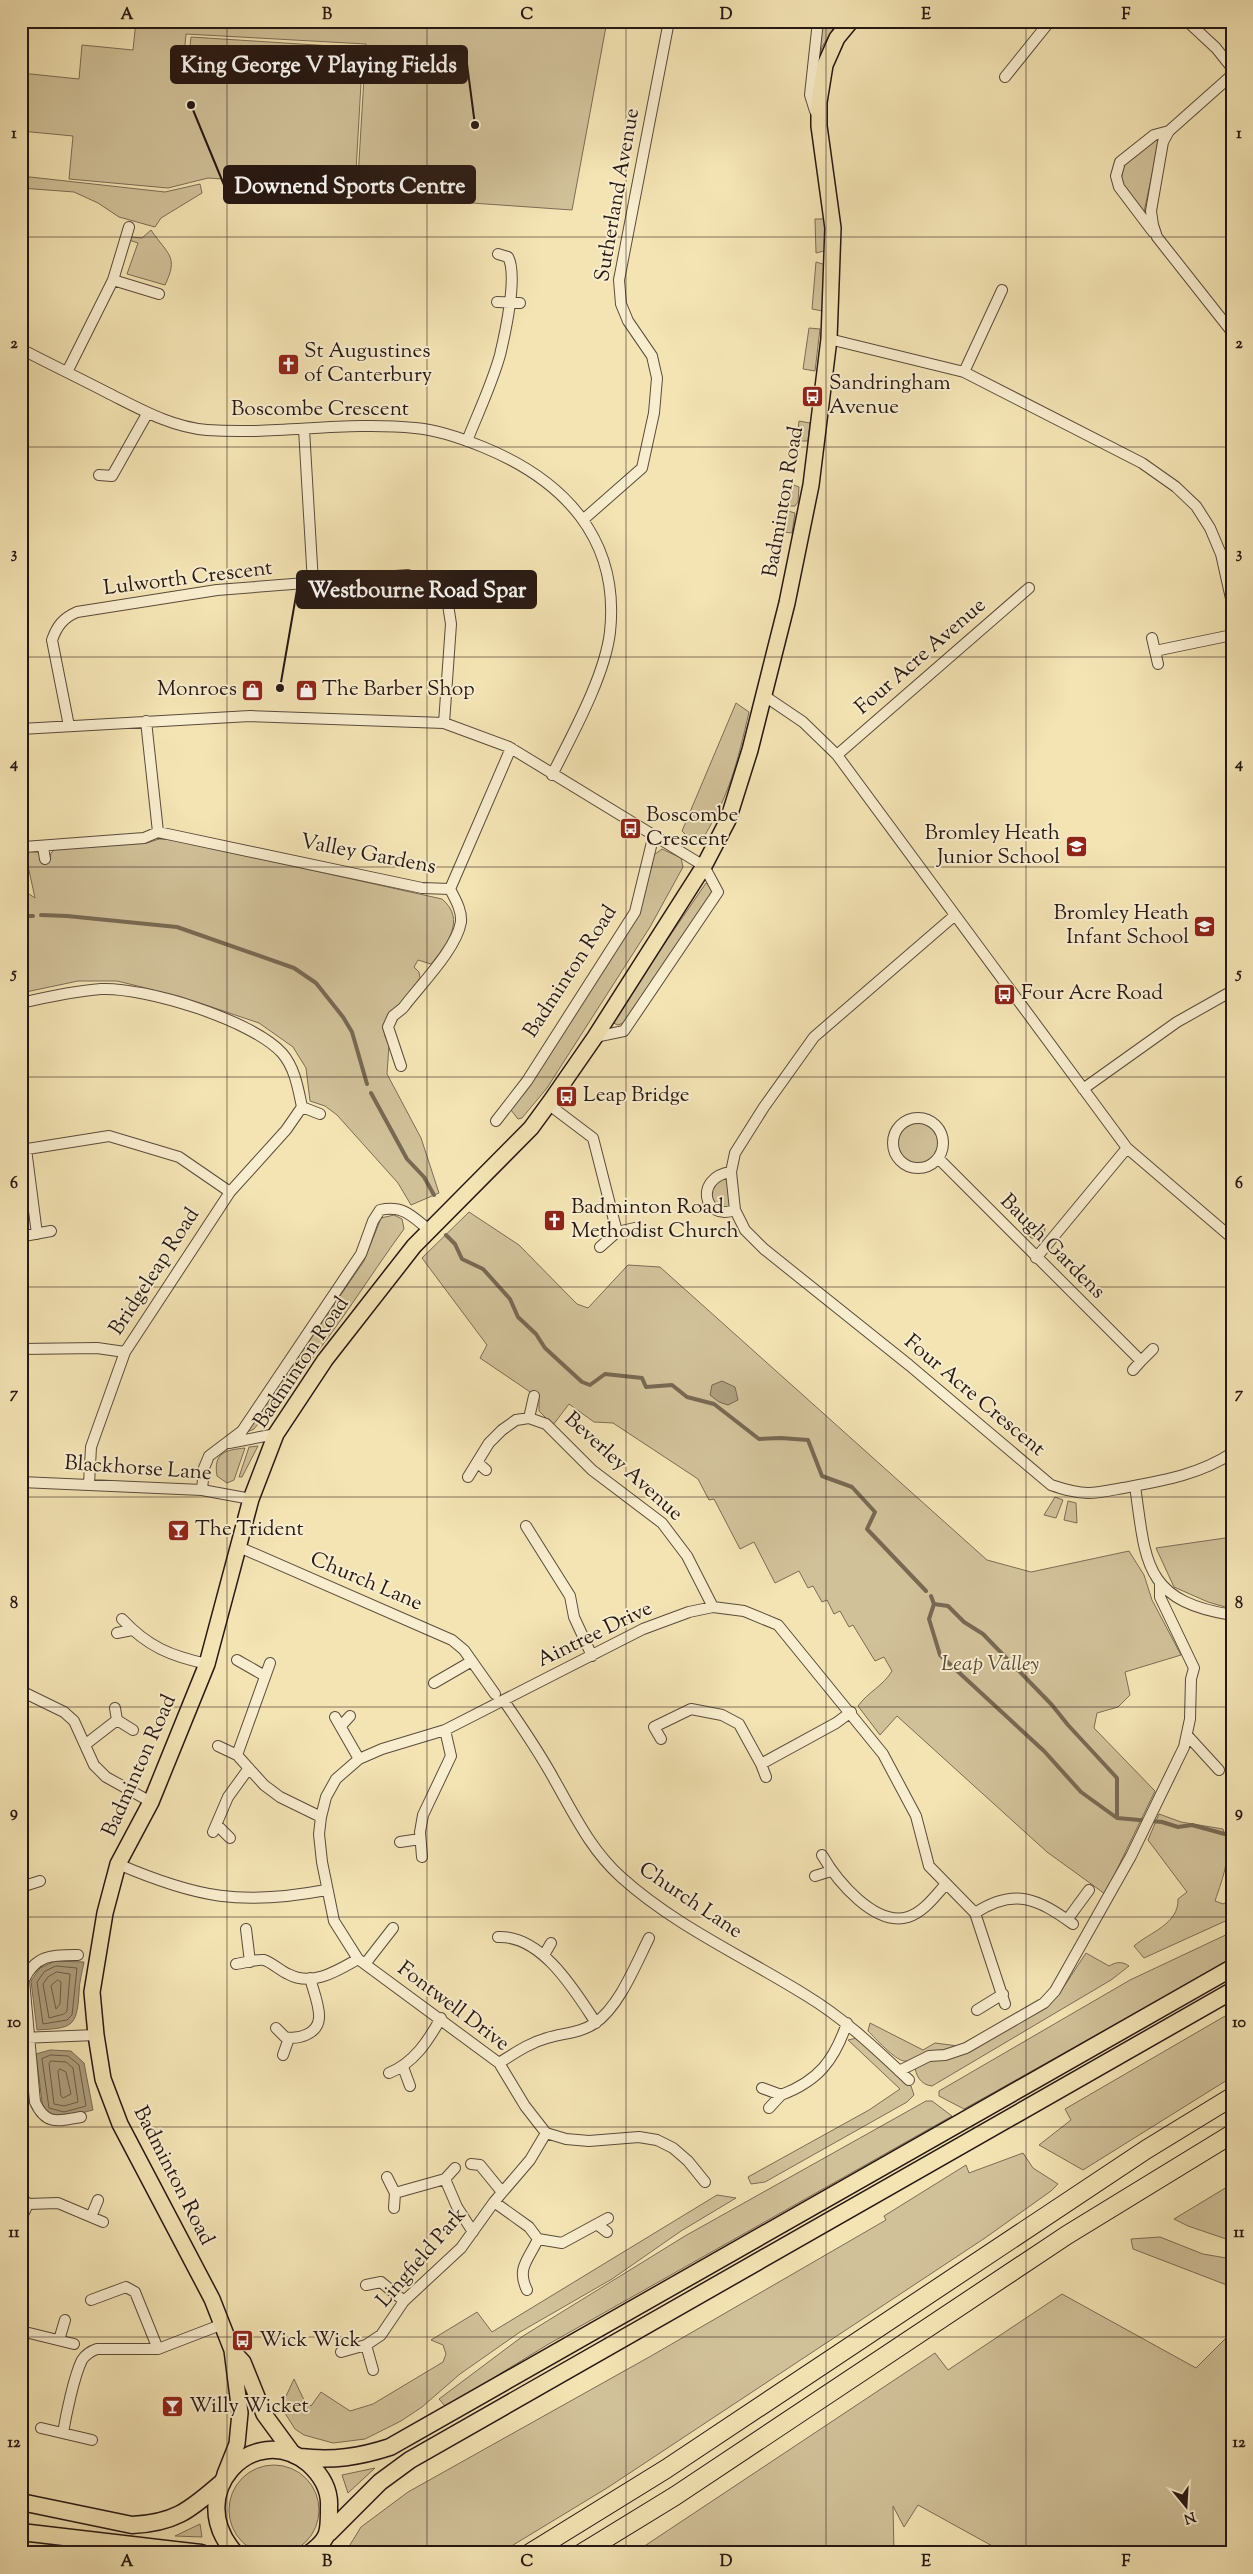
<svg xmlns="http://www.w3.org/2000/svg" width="1253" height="2574" viewBox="0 0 1253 2574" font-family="'Sorts Mill Goudy',serif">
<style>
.green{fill:#d1c199;stroke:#7c6c56}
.water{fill:#ae9f7d;stroke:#786953}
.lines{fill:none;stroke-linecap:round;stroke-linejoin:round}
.shore{stroke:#6a5c48;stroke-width:1}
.stream{stroke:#786953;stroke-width:4}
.minor-casing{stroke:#5a4b3b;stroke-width:12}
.primary-casing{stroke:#261813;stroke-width:18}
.trunk-casing{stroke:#261813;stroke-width:19}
.motorway-casing{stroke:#261813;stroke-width:20}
.minor{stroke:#f8edce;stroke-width:10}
.primary{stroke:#f4e4b4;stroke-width:15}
.trunk{stroke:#f4e4b4;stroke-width:16}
.motorway{stroke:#f4e4b4;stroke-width:18}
.grid{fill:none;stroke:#261813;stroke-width:1;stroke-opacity:0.55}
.labels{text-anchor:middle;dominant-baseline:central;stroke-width:4;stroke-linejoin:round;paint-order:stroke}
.street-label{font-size:21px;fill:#261813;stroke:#f8edce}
.poi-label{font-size:21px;fill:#261813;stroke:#f8edce;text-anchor:start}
.park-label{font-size:21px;font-style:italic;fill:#594b3b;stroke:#f8edce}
.leader{fill:none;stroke:#261813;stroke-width:2}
.callout-dot{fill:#261813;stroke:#f8edce;stroke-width:2}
.callout{fill:#261813;stroke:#261813;stroke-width:2}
.callout-label{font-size:22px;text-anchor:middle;font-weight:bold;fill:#fff}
.neatline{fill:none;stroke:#261813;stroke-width:2}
.grid-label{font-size:16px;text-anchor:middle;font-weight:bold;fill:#261813}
</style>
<rect width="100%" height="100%" fill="#f4e4b4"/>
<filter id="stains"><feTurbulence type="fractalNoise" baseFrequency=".004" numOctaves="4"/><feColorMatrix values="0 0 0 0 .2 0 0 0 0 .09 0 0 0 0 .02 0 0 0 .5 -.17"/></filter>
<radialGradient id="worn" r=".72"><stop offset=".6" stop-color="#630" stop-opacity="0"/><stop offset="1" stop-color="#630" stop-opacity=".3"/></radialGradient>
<path class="green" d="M136,21h471l-35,189 -215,-15 9,-151 -180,-10 -2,21 5,1 2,-19 172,11 -8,140 -147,-10 -40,10 -99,-9 4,-43 -52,-5v-58l58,6 3,-34 51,5z
M822,21h16l-16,26 -5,16z
M1156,138l3,4 -15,70 -23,-31 3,-19z
M21,176l144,16 35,-8 2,9 -41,25 -6,9 -36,-10 -21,-14 -24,-11 -53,-4z
M815,219h11l2,31 -12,3z
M151,230c17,25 28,26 14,55l-38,-11 11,-31 -9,-3 2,-3 11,1z
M816,262l10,3 -4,46 -10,-2z
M809,328l11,1 -5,42 -12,-2z
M799,421l11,2 -2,18h-11z
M791,484l8,3 -1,15 -3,4h-7z
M788,511l7,2 -3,20 -8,-1z
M736,703l13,9c-12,52 -19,82 -47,128l-15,-4 -5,-5z
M159,839l16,1 267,59c25,21 4,46 -11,65l-13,-4 -4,7 5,5 1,6 -36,46 1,12 4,9 -2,29 34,64 18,55 -28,12 -13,-22 -61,-68 -12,-9 -15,-5 -4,-33 -13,-21 -34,-24 -80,-27 -62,-15h-39l-57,12v-102l5,1 9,6 -10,-46 13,-1 5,10 7,-1 1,-7 4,-4 92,-6z
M662,849l19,9 2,9 -33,60 -103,161 -25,30 -4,1 -7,-9 22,-29 104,-168 14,-56z
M706,883l4,2 2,6 -6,12 -80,119 -8,3 -7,-3z
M897 1143a21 21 0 1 1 42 0a21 21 0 1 1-42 0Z
M730,1174l4,35 -23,-4 -1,-20z
M469,1212l50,33 58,59 11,4 40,-43 32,2 327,293 44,12 98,-21 15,24 8,25 29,55 -56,17 5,23 -12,12 -21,6 -3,15 61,63 -50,103 -58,-42 -150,-136 -17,19 -22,-29c10,-14 25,-20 34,-35l-8,-14 -9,4 -22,-36 -4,2 -9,-16 -6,3 -7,-14 -5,2 -9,-16 -5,2 -9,-17 -24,12 -21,-41 -14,7 -26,-50 -5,1 -11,-21 -85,-56 -19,-1 -25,-18 -16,21 -14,-14v-13l-59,-40 7,-13 -65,-87z
M394,1215l8,4 2,10c-36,49 -67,101 -106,147l-7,-3 -15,21 3,4 -25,31 -7,3 117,-171 17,-43z
M1024,1228h21l-1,8 -4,3 -9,-1z
M258,1446l-16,31h-3l10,-30z
M245,1448l-11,32 -7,3 -10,-7c-4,-24 9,-26 28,-28z
M1055,1497l8,3 -7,18 -12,-3z
M1068,1501l8,2 1,20 -13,-3z
M1232,1537v72l-24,-7 -34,-15 -18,-39z
M1159,1814l22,8 42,7c10,24 0,48 -8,72l8,3 9,-5v19l-88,40 -10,-12c16,-14 45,-22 44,-47l9,-7 -39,-52z
M1232,1932v27l-268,150 -25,-13v-5l7,-4 184,-107z
M1086,1953l23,13c7,-4 13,-5 20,0l-18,14 -179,106c-11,-1 -17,-11 -17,-21l37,-10 107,-61z
M1232,2012v65l-149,93 -44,-25 32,-25 -6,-11z
M870,2023l53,27 12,-7 23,3c-8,3 -46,16 -54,15 -9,-1 -29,-23 -36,-30z
M857,2038l54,48 3,9 -7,7 -142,80 -14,2 -3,-7 121,-67 31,-21 -52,-49z
M926,2101h6l20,15 -405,229 -101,62 -7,-8 84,-63 162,-100z
M1023,2153l10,15 25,16 -7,7 -66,47 -378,250 -107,65h-155l16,-26 47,-35 243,-136 235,-136 -2,-4 82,-51 3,8z
M1232,2184v57l-44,-15 -14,-7z
M717,2195l19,3 -55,33 -69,48 -92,53 -60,42 -38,33 -21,14 -36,18 -32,4 -29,-8 -9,-6 -14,-22 13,-28 9,19 8,8 10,-14 29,19 23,-7 70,-42 3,-8 -3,-9 -12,-5 46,-28 15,20z
M1160,2237l43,17 29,5v28l-99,-38 -2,-10z
M1062,2294l134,74 36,-36v221h-227l-87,-48 -14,22 -11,-21 1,47h-260l301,-200 13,17z
M229 2510a45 45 0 1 1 90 0a45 45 0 1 1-90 0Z
M375,2468l-27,25 -6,-18z
M200,2524l2,13 -27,-1z"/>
<path class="water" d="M722,1381l13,6 3,13 -10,5 -9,-3 -9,-7 2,-10z
M55,1961l29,1c-2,10 -5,21 -5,31 -2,35 -8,35 -42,37l-6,-49 9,-13z
M50,2050l21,1 13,12 9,47c-17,4 -35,13 -50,0l-7,-56z"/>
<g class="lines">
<path class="shore" d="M56,1966l21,2 -5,47 -5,5 -24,4 -6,-42 7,-10z
M57,1972l13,2 -3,37 -3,3 -15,4 -6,-34 5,-7z
M58,1980l3,2 -1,22 -4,5 -5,-23z
M51,2055l17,1 11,9 7,41 -22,6 -15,-4 -7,-49z
M51,2061l15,1 7,6 5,34 -14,4 -10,-2 -5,-40z
M60,2069l6,3 5,22 -8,4 -2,-2 -3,-24z"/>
<path class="stream" d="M41,915l26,1 110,11 117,41 22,15 27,34 9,15 15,52
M21,916h12
M371,1093l36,66 17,18 10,18
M446,1235l9,9 7,15 21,10 27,30 8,18 18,17 9,14 37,34 8,3 15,-11 37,4 4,9 26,-2 15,12 27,7 45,35 22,-1 27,2 14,36 30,11 23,25 -8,17 59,62
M931,1596l3,8 -5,15 11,36 104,96 37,41 36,26 45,4 16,5 14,-2 40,11
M934,1604l14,2 16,16 19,12 69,71 16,20 49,53v40"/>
<defs>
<path id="minor" d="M1187,21l29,27 16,20
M1232,75l-63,56 -6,11 -12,69 2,14 4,12 75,95
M1005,77l45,-56
M815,111l-5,-16 8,-74
M1153,232l-34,-45 -3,-11 4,-14 34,-27 15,-4
M113,280l46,14
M497,302l23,1
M829,339l135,33 178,91 34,24 20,19 14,22 11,26 11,49
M21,349c29,15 58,29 87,44 32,16 63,34 99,37 69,5 139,-9 208,-2 24,2 46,10 68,19 81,33 137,92 127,185 -5,44 -38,103 -58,143
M67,372l46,-92 16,-53
M964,372l38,-82
M304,429l9,154
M467,441c11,-28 25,-57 33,-86 5,-21 18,-80 8,-98l-10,-3
M99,475l13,1 35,-62
M584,519l58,-51 12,-55 3,-35 -5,-22 -24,-35 -7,-17 -2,-24 50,-259
M1152,638l3,13 77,-16
M1155,651l3,13
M763,695l40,27 34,33 290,393 105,90
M146,721l12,111
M69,726l-17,-86c5,-14 11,-22 25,-28l140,-22 191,-15 20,8 19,15 4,26 -7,99
M21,729l229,-13 194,7 65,24 195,119 14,26 -94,139 -29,6
M837,755l192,-167
M24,847l120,-9 14,-6 264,56 28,1 61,-141
M43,847l2,12
M954,916l-140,121 -50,70 -29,46 -4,19 4,38 10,20 19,19 145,116 142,120c12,4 24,8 37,8 11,0 24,-3 35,-5 38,-7 76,-13 109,-35
M21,1003c26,-6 53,-12 80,-14 44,-2 151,31 181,64 13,15 16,35 20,54
M401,1066l-13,-39 5,-11 10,-8c17,-23 53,-58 58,-86 1,-12 -6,-23 -11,-33
M1083,1089l94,-67 55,-31
M548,1104l45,34 24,94 -17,15
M302,1107l18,7
M893 1143a25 25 0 1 1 50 0a25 25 0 1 1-50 0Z
M496,1121l31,-40 108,-169 19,-78
M26,1149l11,85
M21,1150l88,-14 70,21 51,35
M938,1158l203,203 12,-12
M731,1172c-37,5 -28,50 4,38
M617,1232l18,-4
M24,1236l27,-5
M1036,1258l91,-110
M21,1349l76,-1 28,4
M1133,1370l8,-9
M529,1418l5,-22
M229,1443l47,-9
M478,1463l8,7
M468,1477l21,-34 13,-13 14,-10 13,-2 17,6 46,46 70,53 25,33 26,51
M21,1482l181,8 49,9
M89,1484l2,-37 34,-95 105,-160 56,-62 16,-23
M1135,1486c11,76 8,115 97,129
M202,1490l2,-22 5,-12 33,-25 119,-177 12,-33 7,-11c23,-5 32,6 49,20
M526,1526l44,70 4,21 18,39
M239,1547l213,93 12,10 31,44
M122,1619c26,28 49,37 85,45
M117,1633l15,-3
M237,1660l28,16
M434,1683l38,-22
M21,1691l43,21 10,9 20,44 12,12 45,25
M504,1701c18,26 36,52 51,80 20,35 36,69 66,96 54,49 124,80 186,119 38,23 70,54 102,84
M115,1708l2,12 16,10
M335,1717l24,42
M341,1726l9,-10
M1187,1735l32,35
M661,1739l-7,-12 37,-18 31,6 17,9 22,40
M86,1744l31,-24
M218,1746l19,9 27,30 16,12 41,20
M237,1755l33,-92
M766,1777l-5,-13 75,-41 15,-11
M217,1825l13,13
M213,1832l15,-35 21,-29
M400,1842l20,-3
M822,1855c15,26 53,72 86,62 16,-5 27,-21 38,-33
M422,1857l-2,-25 3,-17 28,-59 -6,-26
M118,1864c79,34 124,42 208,26
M815,1876l16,-5
M21,1887l19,-6
M975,1913c40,-26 63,-14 98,11
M1067,1920l22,-30
M246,1929l4,33
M498,1937c44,-2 77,54 98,86
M78,1955c-25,0 -42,-1 -54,25l11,122c11,24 23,19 46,15
M544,1955l7,-12
M236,1964c8,-1 20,-5 28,-4 7,2 17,11 24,14 24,13 49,-3 70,-15
M365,1964l28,-36
M977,2010l26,-16
M276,2028l9,9c13,3 33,-3 34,-19 1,-12 -6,-28 -9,-40
M21,2038l75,-3
M283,2055l6,-17
M499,2063c16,-10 30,-20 48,-25 16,-5 34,-5 48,-15 24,-16 41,-59 54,-85
M403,2067l7,19
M899,2071l30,-15 16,-1 21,-7 78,-45 11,-12 76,-135 53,-109 6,-28 1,-40 3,-11 -34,-71v-14
M389,2073c25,-10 39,-32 52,-55
M762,2088l19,7c37,-14 53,-34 66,-72
M769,2108l12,-13
M471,2164l9,1 22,27
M387,2177l8,16 -1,15
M445,2179l10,-11
M705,2182l-17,-21 -15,-13 -16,-8 -18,-3 -50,4 -23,-2 -20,-6 -21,-27 -26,-43 -141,-104 -24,-38 -12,-59 -3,-28 2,-17 5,-20 10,-18 23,-20 23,-10 63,-19 198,-101 46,-17 24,-5 31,4 34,14 105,129 33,62 13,50 46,47 30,91
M395,2193l50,-14 12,28 16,25
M21,2197l7,7 -7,15
M494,2202l35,25 9,12 24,4 46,-25
M28,2204l30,-1 45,19
M91,2217l7,-17
M598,2225l9,7
M366,2285l15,-3 23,19
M527,2290c-11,-22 2,-31 11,-51
M91,2300l35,-13 9,5 23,57
M21,2331l53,13
M59,2340l6,-20
M366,2345l7,25
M341,2352l25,-7 15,-10 23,-34 57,-53 33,-46 36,-42 16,-27
M41,2428l51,12
M63,2433c3,-18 11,-57 19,-73 4,-6 9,-9 15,-11h61l65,-25"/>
<path id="primary" d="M232,2350l11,12 21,52 30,41
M225,2474l12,-30 3,-31 -8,-63 -20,-51 -92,-175 -17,-45 -7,-44 -4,-43 13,-79 13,-49 33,-62 56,-138 44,-165 25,-65 49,-74 89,-114 117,-118 19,-26 45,-65 109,-171 24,-46 22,-70 37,-147 24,-118 18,-146 4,-111 -14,-102v-24l6,-37 12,-27 14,-17"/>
<path id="trunk" d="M300,2457c33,4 59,0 90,-10l842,-479
M21,2502l111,23c42,-2 57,-14 88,-41
M21,2532l180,21
M329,2533l51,-51 30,-22 822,-469
M235,2553c-53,-59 18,-135 74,-89 12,11 21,26 20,43 0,24 1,31 -19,46"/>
<path id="motorway" d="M530,2553l136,-84 481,-320 85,-52
M582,2553l93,-57 392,-261 165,-101"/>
</defs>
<use href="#minor" class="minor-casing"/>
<use href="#primary" class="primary-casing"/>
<use href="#trunk" class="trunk-casing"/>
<use href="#motorway" class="motorway-casing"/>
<use href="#minor" class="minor"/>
<use href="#primary" class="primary"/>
<use href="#trunk" class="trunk"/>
<use href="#motorway" class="motorway"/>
</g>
<path class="grid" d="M227,21v2532M427,21v2532M626,21v2532M826,21v2532M1026,21v2532M21,237h1211M21,447h1211M21,657h1211M21,867h1211M21,1077h1211M21,1287h1211M21,1497h1211M21,1707h1211M21,1917h1211M21,2127h1211M21,2337h1211"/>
<defs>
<symbol id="church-square" viewBox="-11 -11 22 22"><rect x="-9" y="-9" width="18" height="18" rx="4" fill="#8f2418" stroke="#f8edce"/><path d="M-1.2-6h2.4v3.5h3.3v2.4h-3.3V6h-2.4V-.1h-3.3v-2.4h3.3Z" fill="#fff"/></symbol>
<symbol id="bus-square" viewBox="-11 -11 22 22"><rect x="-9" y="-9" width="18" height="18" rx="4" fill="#8f2418" stroke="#f8edce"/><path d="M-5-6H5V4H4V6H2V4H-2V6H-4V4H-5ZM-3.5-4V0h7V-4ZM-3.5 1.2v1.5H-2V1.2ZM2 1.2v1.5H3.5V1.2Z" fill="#fff"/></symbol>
<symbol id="shop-square" viewBox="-11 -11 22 22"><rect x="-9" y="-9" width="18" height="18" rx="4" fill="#8f2418" stroke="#f8edce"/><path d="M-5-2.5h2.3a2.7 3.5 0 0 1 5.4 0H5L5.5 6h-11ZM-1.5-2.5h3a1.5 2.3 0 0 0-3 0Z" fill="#fff"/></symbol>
<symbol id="school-square" viewBox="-11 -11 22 22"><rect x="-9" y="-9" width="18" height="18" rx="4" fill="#8f2418" stroke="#f8edce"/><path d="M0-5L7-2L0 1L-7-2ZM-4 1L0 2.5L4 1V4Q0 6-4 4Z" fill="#fff"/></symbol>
<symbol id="bar-square" viewBox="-11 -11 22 22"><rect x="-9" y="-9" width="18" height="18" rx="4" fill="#8f2418" stroke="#f8edce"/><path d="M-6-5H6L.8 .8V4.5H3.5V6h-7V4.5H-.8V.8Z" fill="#fff"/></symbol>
</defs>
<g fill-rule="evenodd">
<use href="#church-square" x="276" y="352" width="25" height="25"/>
<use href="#bus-square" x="800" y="384" width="25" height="25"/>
<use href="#shop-square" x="240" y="678" width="25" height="25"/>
<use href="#shop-square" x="294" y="678" width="25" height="25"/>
<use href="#bus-square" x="618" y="816" width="25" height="25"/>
<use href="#school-square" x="1064" y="834" width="25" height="25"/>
<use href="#school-square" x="1192" y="914" width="25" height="25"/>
<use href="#bus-square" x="992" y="982" width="25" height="25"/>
<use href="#bus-square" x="554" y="1084" width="25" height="25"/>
<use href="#church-square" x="542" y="1208" width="25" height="25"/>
<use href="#bar-square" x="166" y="1518" width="25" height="25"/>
<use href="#bus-square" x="230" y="2328" width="25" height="25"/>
<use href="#bar-square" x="160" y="2394" width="25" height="25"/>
</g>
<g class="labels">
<g class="street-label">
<text transform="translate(618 195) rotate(-80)">Sutherland Avenue</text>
<text x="320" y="410">Boscombe Crescent</text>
<text transform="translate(784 502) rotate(-80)">Badminton Road</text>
<text transform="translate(188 579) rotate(-7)">Lulworth Crescent</text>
<text transform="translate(921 657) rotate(-41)">Four Acre Avenue</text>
<text transform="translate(368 855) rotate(11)">Valley Gardens</text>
<text transform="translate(571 972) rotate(-57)">Badminton Road</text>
<text transform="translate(1052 1247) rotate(45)">Baugh Gardens</text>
<text transform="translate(155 1272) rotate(-57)">Bridgeleap Road</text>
<text transform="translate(302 1363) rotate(-56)">Badminton Road</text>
<text transform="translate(974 1396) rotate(40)">Four Acre Crescent</text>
<text transform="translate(623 1467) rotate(42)">Beverley Avenue</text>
<text transform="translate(138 1469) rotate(4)">Blackhorse Lane</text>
<text transform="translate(366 1582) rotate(23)">Church Lane</text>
<text transform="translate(595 1635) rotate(-26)">Aintree Drive</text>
<text transform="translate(140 1766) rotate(-66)">Badminton Road</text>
<text transform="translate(690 1901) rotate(34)">Church Lane</text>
<text transform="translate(453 2007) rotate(37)">Fontwell Drive</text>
<text transform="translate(173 2176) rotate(63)">Badminton Road</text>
<text transform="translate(422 2258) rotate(-49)">Lingfield Park</text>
</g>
<g class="poi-label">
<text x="304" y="352">St Augustines<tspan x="304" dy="24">of Canterbury</tspan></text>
<text x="829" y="384">Sandringham<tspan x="829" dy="24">Avenue</tspan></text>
<text x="237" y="690" text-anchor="end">Monroes</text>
<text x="322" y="690">The Barber Shop</text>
<text x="646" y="816">Boscombe<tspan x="646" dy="24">Crescent</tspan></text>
<text x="1060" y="834" text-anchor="end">Bromley Heath<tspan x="1060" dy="24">Junior School</tspan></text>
<text x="1189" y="914" text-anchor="end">Bromley Heath<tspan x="1189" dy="24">Infant School</tspan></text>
<text x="1021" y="994">Four Acre Road</text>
<text x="583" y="1096">Leap Bridge</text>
<text x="571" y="1208">Badminton Road<tspan x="571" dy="24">Methodist Church</tspan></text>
<text x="195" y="1530">The Trident</text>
<text x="259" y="2341">Wick Wick</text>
<text x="189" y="2407">Willy Wicket</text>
</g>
<g class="park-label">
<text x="990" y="1665">Leap Valley</text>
</g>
</g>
<path class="leader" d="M475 125L467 64M191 105L224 185M280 688L297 590"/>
<g class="callout-dot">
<circle cx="475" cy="125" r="5"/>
<circle cx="191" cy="105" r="5"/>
<circle cx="280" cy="688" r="5"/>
</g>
<g class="callout">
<rect x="171" y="46" width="296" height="37" rx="5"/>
<rect x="224" y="166" width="251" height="37" rx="5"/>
<rect x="297" y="571" width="239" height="37" rx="5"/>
</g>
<g class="callout-label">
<text x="319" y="72">King George V Playing Fields</text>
<text x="350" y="193">Downend Sports Centre</text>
<text x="417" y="597">Westbourne Road Spar</text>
</g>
<rect width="1253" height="2574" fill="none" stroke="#f4e4b4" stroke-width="55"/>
<g transform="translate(1186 2506) rotate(162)" stroke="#f8edce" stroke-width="4" paint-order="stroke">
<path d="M0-4L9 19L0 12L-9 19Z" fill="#261813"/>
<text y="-8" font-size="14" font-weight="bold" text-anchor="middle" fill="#261813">N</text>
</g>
<rect x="28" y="28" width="1198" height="2518" class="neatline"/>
<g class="grid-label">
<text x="127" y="19">A</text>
<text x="327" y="19">B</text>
<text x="527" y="19">C</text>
<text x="726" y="19">D</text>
<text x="926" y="19">E</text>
<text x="1126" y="19">F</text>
<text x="14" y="138">1</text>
<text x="1239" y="138">1</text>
<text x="14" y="348">2</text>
<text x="1239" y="348">2</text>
<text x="14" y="558">3</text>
<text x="1239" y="558">3</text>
<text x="14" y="768">4</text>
<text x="1239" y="768">4</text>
<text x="14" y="978">5</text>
<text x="1239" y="978">5</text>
<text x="14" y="1188">6</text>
<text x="1239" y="1188">6</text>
<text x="14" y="1398">7</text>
<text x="1239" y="1398">7</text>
<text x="14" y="1608">8</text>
<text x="1239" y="1608">8</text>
<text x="14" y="1817">9</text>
<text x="1239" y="1817">9</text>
<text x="14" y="2027">10</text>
<text x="1239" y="2027">10</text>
<text x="14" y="2237">11</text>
<text x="1239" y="2237">11</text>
<text x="14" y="2447">12</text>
<text x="1239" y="2447">12</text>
<text x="127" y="2566">A</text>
<text x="327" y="2566">B</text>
<text x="527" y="2566">C</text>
<text x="726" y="2566">D</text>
<text x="926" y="2566">E</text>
<text x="1126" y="2566">F</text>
</g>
<rect width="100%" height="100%" filter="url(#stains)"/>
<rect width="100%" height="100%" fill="url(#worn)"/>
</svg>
